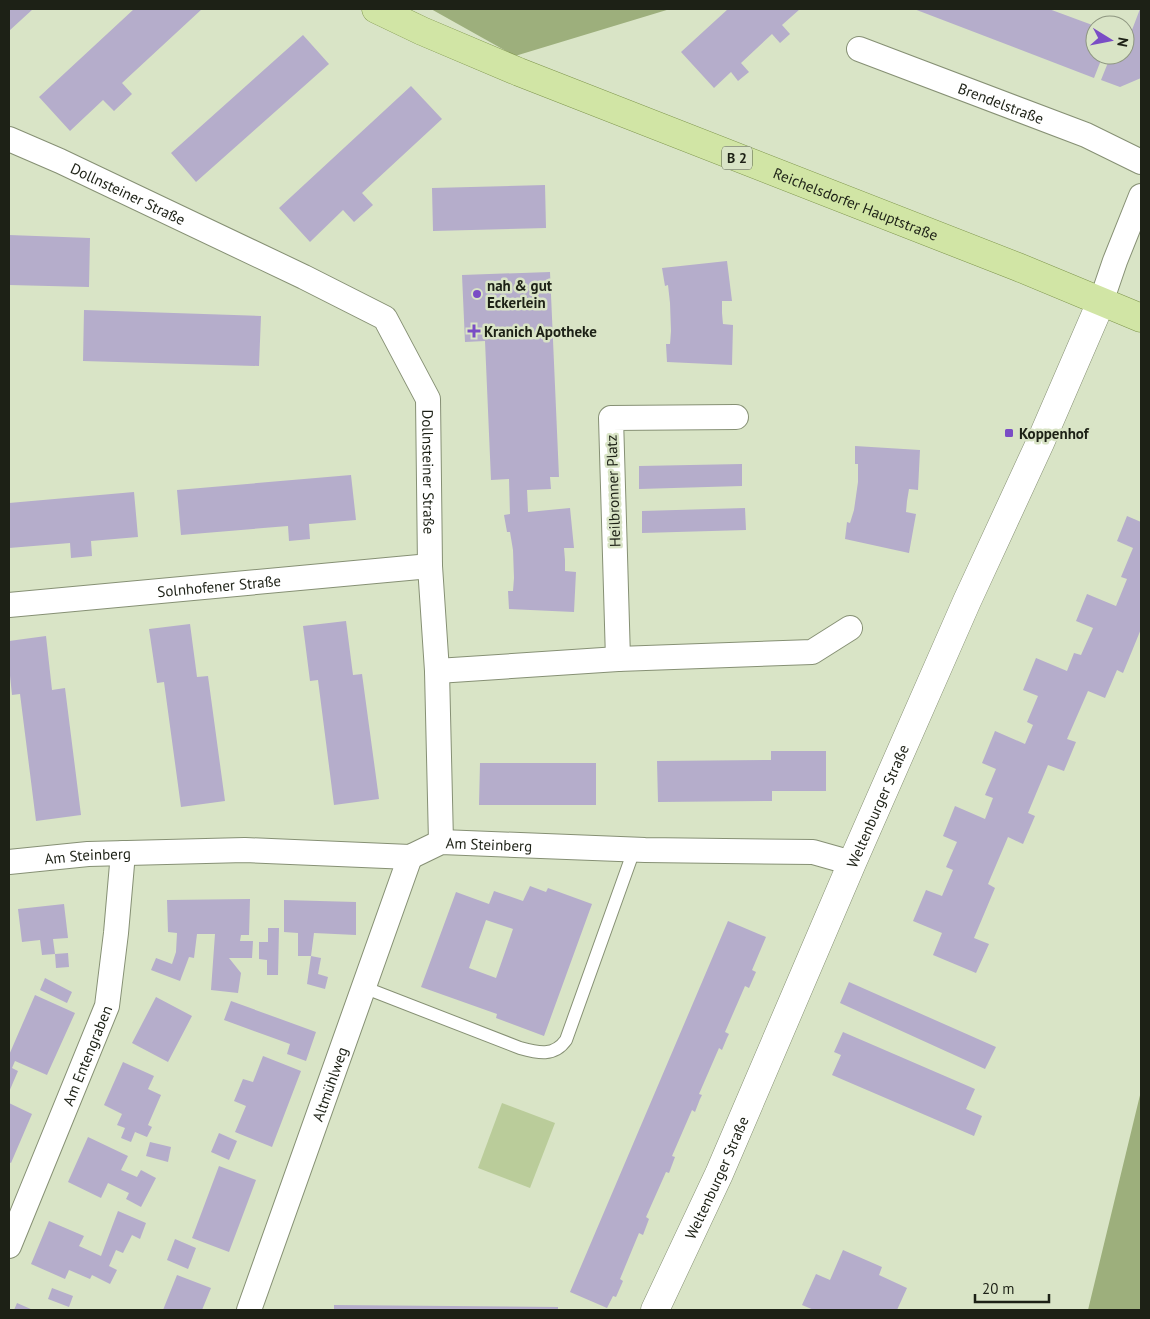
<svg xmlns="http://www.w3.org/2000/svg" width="1150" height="1319" viewBox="0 0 1150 1319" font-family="'PT Sans',sans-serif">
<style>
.green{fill:#bacc9a}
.forest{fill:#9daf7c}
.building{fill:#b5adcb;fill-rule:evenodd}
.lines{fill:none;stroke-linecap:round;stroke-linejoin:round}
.service-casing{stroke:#869074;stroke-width:14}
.minor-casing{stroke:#869074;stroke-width:26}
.tertiary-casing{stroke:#869074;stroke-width:29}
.primary-casing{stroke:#7e954c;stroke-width:29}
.service{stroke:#fff;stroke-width:12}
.minor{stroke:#fff;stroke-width:24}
.tertiary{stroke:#fff;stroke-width:28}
.primary{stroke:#d1e5a5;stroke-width:28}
.poi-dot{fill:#7a4dc5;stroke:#d9e4c6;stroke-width:2}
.labels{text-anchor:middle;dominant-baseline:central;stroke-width:5;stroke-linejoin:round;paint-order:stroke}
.shield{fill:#d9e4c6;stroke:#555c4b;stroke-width:1}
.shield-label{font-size:14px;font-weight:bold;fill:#1d2116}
.street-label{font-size:15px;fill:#1d2116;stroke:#d9e4c6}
.poi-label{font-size:15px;font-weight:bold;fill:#1d2116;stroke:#d9e4c6;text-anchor:start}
</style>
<rect width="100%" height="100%" fill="#d9e4c6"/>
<path class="green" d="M502,1103l53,20 -25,65 -52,-20z"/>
<path class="forest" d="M431,9h239l-155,47z
M1141,1091v219h-53z"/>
<path class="building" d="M9,9h24l-24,22z
M134,9h68l-80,74 10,11 -18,17 -11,-11 -33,31 -31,-34z
M728,9h72l-18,16 8,9 -10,9 -8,-9 -31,29 8,9 -11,9 -7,-9 -17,16 -33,-36z
M914,9h135l46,17v29h8l-9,23z
M1140,9l1,1v68l-21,9 -19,-7 10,-25h14v-12h2z
M303,35l26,29 -133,118 -25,-29z
M411,86l31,33 -80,74 11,12 -19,17 -11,-12 -33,32 -31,-34z
M545,185l1,43 -113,3 -1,-43z
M9,235l81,3 -1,49 -80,-2z
M727,261l5,40h-10v12l1,11 10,1 -1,40 -65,-3 -1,-18h4l1,-13 -1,-28 -2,-18 -3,1 -3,-18z
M550,272l9,205h-9l1,12 -24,1 1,22 42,-4 4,40h-10l1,12v11l11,1 -2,40 -65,-3 -1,-18h5l1,-13 -1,-28 -3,-18h-3l-3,-17 6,-1 -1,-35 -18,1 -6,-139 -20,1 -3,-67z
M84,310l177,6 -2,50 -176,-5z
M855,446l65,4 -2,40 -9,-1 -2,12 -1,11 10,2 -7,39 -64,-14 2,-17 3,1 4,-13 4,-28v-18h-3z
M742,464v22l-103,3v-23z
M351,475l5,45 -47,4 1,15 -21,2 -1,-15 -107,9 -4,-45z
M134,492l4,45 -47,4 1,15 -21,2 -1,-15 -61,5v-45z
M745,508l1,22 -104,3v-22z
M1127,516l14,6v107l-18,44 -6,-3 -12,28 -17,-7 -21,48 9,3 -12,29 -16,-6 -20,48 7,3 -12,28 -15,-7 -20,47 7,4 -21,50 15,6 -13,29 -43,-18 9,-22 -29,-12 13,-31 16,6 11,-26 -7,-3 11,-25 -14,-6 12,-30 30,13 8,-21 -8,-3 11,-26 -14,-6 13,-32 30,13 8,-19 -6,-3 11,-26 -15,-6 13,-32 31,13 7,-18 7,2 12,-27 -17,-7 11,-27 29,12 11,-27 -6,-2 12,-29 -16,-7z
M346,621l7,54 9,-1 17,125 -45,6 -16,-125 -8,1 -7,-55z
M190,624l7,53 11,-1 17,125 -44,6 -17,-125 -7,1 -8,-54z
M46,636l6,54 13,-2 16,127 -45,6 -16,-127 -8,1 -3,-29v-25z
M771,751h55v40h-54v10l-114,1 -1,-41 114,-1z
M480,763h116v42h-117z
M530,886l16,6 2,-4 44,16 -48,132 -48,-18 1,-4 -76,-27 35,-95 33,12 5,-13 29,10zM486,920l27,9 -17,49 -27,-10z
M250,899l-1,36h-8l-1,6h13l-1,17h-23l12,15 -3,20 -27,-3 4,-56h-18l-3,24 -5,-1 -9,24 -29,-11 5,-12 16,6 4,-12 1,-19 -9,-1 -1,-32z
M284,900l72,2v33l-42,-2 -3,23 10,2 -3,16 10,3 -3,12 -18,-5 4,-28h-13v-23l-14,-1z
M64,904l4,34 -15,1 2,15 13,-1 1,14 -13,1 -1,-14 -13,1 -2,-15 -18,2 -4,-33z
M728,921l38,16 -14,33 4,2 -7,16 -4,-2 -20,46 4,2 -2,4 -5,12 -3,-2 -20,46 3,1 -2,4 -5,13 -3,-2 -20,46 3,1 -6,16 -3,-1 -20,45 3,2 -6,16 -4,-2 -19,46 3,2 -7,16 -3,-1 -6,12 -37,-16z
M268,928h11l-1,47h-11v-15l-8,-1v-17h9z
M45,978l27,14 -5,11 -27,-13z
M849,982l147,65 -11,22 -145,-66z
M35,995l40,18 -28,62 -32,-14 -3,7 6,3 -9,21v-37z
M156,997l36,19 -24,46 -36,-19z
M231,1001l85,31 -10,29 -19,-7 3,-10 -66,-24z
M843,1032l132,57 -9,20 16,7 -8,20 -142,-61 9,-20 -7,-3z
M263,1056l38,15 -29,76 -37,-15 11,-26 -12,-5 9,-22 10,3z
M123,1062l31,14 -6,13 13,6 -13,30 4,2 -5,10 -12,-5 -4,10 -10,-4 4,-10 -8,-3 5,-11 -18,-9z
M9,1103l23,11 -21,49 -2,-1z
M219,1133l18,8 -8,19 -18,-8z
M88,1137l40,19 -7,14 16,7 4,-7 15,8 -15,29 -15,-8 3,-6 -21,-10 -7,15 -33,-16z
M150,1142l21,5 -3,15 -22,-6z
M219,1166l37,14 -27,72 -37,-14z
M118,1211l28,12 -6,16 -8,-4 -9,18 -7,-3 -7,16 8,4 -7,14 -18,-9 -2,4 -21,-9 -4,9 -34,-15 18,-43 35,15 -5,10 22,10z
M175,1239l21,9 -8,21 -21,-9z
M843,1250l39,17 -3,8 28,13 -10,22h-83l-12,-5 14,-31 14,6z
M177,1275l34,13 -9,22h-39z
M52,1288l21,8 -4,11 -21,-8z
M17,1303l16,7h-19z
M334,1305l224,2v3h-224z"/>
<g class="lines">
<defs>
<path id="service" d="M363,987l157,61c18,5 34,9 46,-8l68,-190"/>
<g id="minor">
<path id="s1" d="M859,49l227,86 55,27"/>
<path id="s2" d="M9,139l51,22 244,116 81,41 43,81 2,167 7,105 4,171"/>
<path d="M1101,302l14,-41 26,-65"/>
<path id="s3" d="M9,605l421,-39"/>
<path d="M618,659l-7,-241 125,-1"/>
<path d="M437,671l181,-12 194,-7 38,-24"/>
<path id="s4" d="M9,862l79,-8 157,-4 165,7 31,-15 204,8 168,2 39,11"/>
<path id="s5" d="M9,1246l98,-240 9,-73 7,-80"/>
<path id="s6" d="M249,1310l161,-453"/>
</g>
<g id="tertiary">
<path id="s7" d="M655,1310l64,-136 133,-311 115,-262 73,-158 61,-141"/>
</g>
<g id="primary">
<path id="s8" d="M376,9l46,22 97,41 499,195 123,51"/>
</g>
</defs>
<use href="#service" class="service-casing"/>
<use href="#minor" class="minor-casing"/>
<use href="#tertiary" class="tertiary-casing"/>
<use href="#primary" class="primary-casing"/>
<use href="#service" class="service"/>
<use href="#minor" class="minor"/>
<use href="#tertiary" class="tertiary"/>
<use href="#primary" class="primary"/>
</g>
<g class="poi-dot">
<circle cx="477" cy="294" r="5"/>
<path d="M471.5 323.5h5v5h5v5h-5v5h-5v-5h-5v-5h5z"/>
<rect x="1004" y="428" width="10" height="10" rx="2.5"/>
</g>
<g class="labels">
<rect class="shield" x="722" y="146.5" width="30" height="23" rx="4"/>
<g class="shield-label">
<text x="737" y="158">B 2</text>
</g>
<g class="street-label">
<text stroke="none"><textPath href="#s1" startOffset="152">Brendelstraße</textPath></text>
<text stroke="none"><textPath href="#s2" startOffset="131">Dollnsteiner Straße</textPath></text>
<text stroke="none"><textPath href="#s8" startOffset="518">Reichelsdorfer Hauptstraße</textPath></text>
<text stroke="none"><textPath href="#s2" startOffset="581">Dollnsteiner Straße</textPath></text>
<text transform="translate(613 491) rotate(-92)">Heilbronner Platz</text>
<text stroke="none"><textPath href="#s3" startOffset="211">Solnhofener Straße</textPath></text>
<text stroke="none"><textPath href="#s7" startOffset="551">Weltenburger Straße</textPath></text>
<text stroke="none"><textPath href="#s4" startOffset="484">Am Steinberg</textPath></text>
<text stroke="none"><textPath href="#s4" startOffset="79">Am Steinberg</textPath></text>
<text stroke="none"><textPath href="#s5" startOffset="206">Am Entengraben</textPath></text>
<text stroke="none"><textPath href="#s6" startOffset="240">Altmühlweg</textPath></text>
<text stroke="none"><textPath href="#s7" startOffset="146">Weltenburger Straße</textPath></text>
</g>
<g class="poi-label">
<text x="487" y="285">nah &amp; gut<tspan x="487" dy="17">Eckerlein</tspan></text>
<text x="484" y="331">Kranich Apotheke</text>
<text x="1019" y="433">Koppenhof</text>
</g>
</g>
<rect width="1150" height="1319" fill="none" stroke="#1d2116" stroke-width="20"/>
<g transform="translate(1110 40) rotate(100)"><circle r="24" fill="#d9e4c6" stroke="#8e9680"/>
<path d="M0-4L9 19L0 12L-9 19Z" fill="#7a4dc5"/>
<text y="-8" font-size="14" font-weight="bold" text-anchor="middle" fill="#1d2116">N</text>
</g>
<path d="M975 1294v8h74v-8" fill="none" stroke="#1d2116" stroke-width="2.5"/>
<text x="982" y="1294" font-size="15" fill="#1d2116" stroke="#d9e4c6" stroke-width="4" paint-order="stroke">20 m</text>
</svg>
